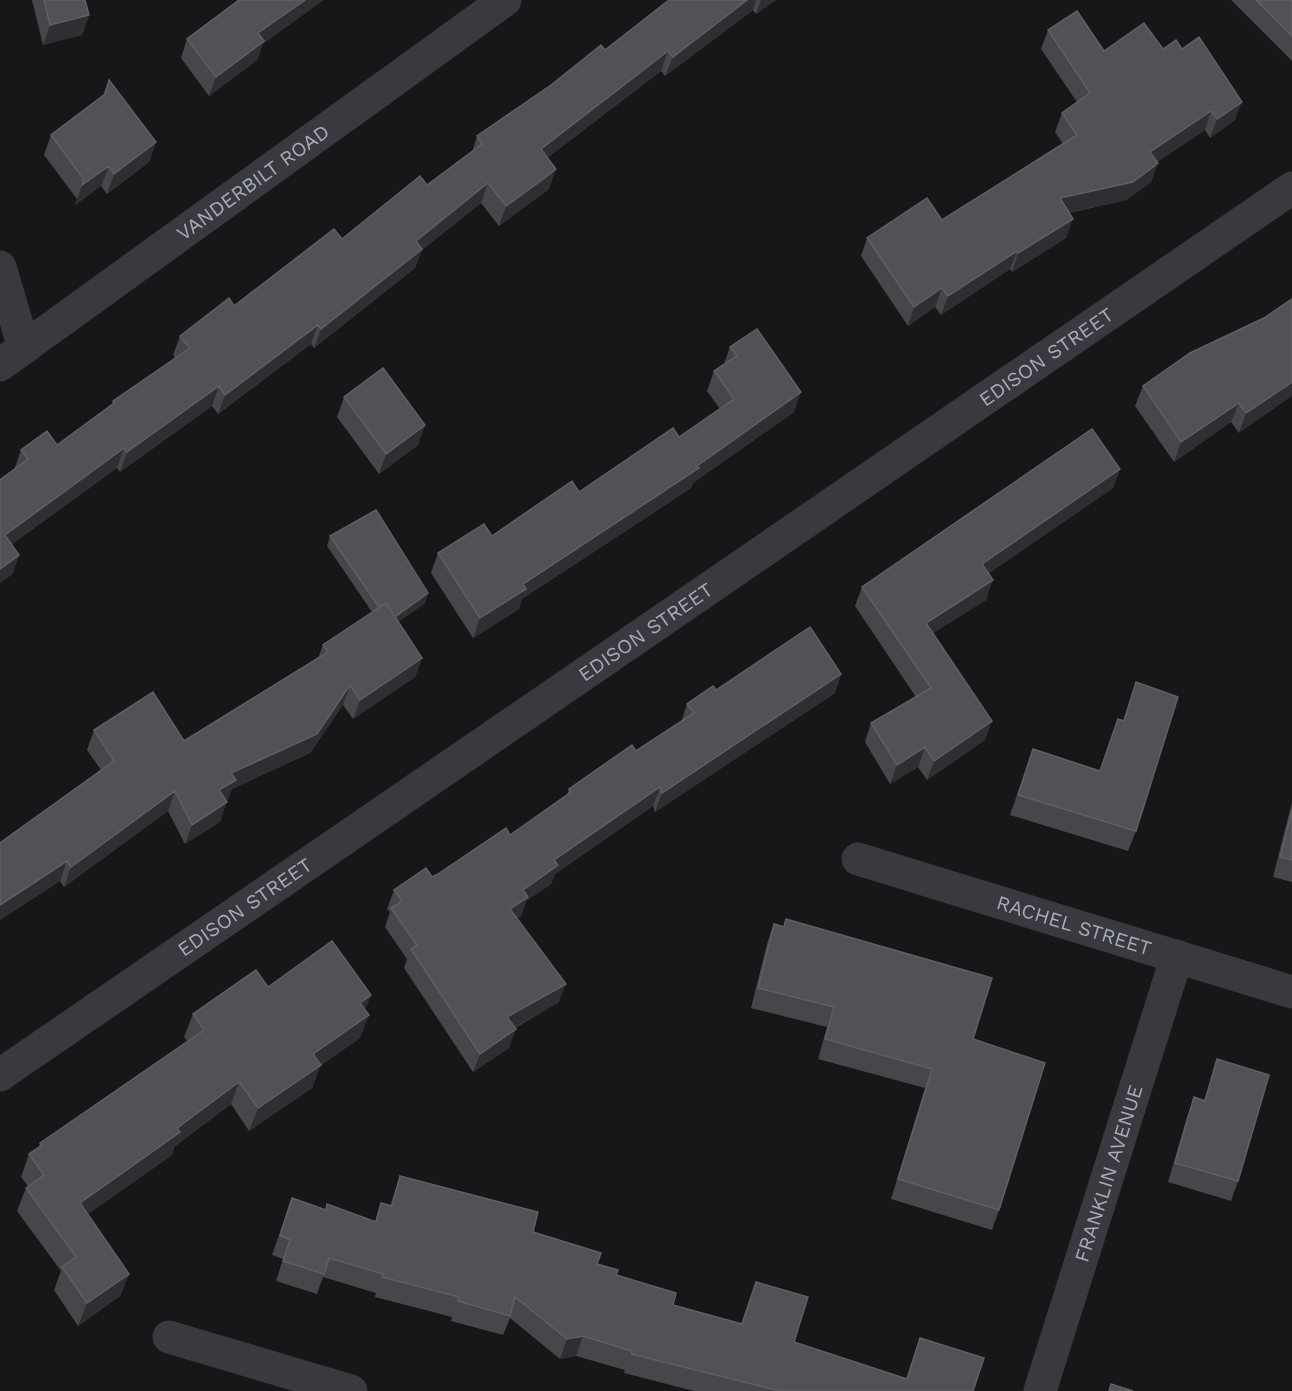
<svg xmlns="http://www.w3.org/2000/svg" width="1292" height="1391" viewBox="0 0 1292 1391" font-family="'Work Sans',sans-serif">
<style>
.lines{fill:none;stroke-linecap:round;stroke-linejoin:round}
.minor{stroke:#393a40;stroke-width:33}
.wall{fill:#45474b}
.shaded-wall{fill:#2e2f32}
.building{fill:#505257;stroke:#5e6066;stroke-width:1.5}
.labels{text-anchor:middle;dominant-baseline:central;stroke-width:4.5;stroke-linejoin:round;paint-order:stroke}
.street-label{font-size:20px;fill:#a8acb9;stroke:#121214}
</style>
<rect width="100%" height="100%" fill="#171719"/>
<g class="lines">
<g class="minor">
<path d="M0,267l24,81"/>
<path id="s1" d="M0,365l505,-365"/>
<path id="s2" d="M858,859l434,133"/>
<path id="s3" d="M0,1075l1292,-887"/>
<path d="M169,1337l182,54"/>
<path id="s4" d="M1040,1391l137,-435"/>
</g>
</g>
<path class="wall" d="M32,0h53l4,15 -7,20 -39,10z
M669,0h107l-20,14 -3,-4 -88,66 -4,-5 -114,87 2,31 -50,37 -18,-23 -59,47 -7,18 -101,80 -3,-4 -93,70 -6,-8 -92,66 -3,-4 -105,76 7,11 -7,19 -12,9v-103l14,-10 7,-20 36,-5 55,-40 1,-4 62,-43 -2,-3 7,-19 54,-30 108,-67 85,-54 45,-33 5,-16 128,-86z
M1231,0h61v61z
M1048,30l56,21 59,-2h19l53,71 -25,18 -5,-8 -48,32 -6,20 -25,18 -57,13 -3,25 -54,34 -2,-3 -69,46 -6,-8 -27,19 -47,-70 6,-18 75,-18 121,-76 -8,-12 7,-19 15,-11 -36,-53z
M187,39l76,5 -6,16 -48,36 -28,-38z
M109,80l47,62 -7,20 -42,32 -6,-8 -26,19 2,-6 -33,-44 7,-20 52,-39z
M1292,299l-53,134 -8,-11 -57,40 -39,-56 8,-20 121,-68z
M730,347l64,65 -101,71 -2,5 -169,111 -3,10 -46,29 -42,-65 7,-20 54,-17 87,-44 100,-55 41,-28 -13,-18 7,-20 10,-7z
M344,397l81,28 -7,20 -39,29 -42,-57z
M1120,469l-7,19 -124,85 -3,27 -53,33 52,107 -58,40 -9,-13 -28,17 -25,-42 6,-19 45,-26 -61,-91 7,-19z
M330,536l98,57 -3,10 -27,19 24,36 -7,19 -62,42 -10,-14 -33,48 -78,36 -4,10 -2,2 -6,21 -35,22 -17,-33 -104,76 -4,-6 -60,39v-77l101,-73 -14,-20 7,-20 90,11 134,-83 5,-13 49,-33 -45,-66z
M841,674l-6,19 -180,119 -2,-6 -98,68 -4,10 -25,17 -5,15 -4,2 42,84 -44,26 -6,20 -36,24 -69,-104 3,-9 -22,-32 5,-15 -3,-3 7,-19 44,-16 72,-39 57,-40 2,-6 67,-38 45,-29 6,-18 29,-14z
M1136,682v149l-8,20 -118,-36 16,-46 74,2 18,-52 5,2z
M1292,802v80l-19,-5z
M786,919l187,120 26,171 -7,20 -101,-31 34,-111 -107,-29 9,-32 -76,-19 16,-64 7,-20 9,3z
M268,987l97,23 -5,28 -40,28 -8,22 -63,43 -18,-27 -57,43 -2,8 -84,59 41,60 -9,22 -42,30 -24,-36 7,-19 -44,-60 9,-23 2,-2 -7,-9 8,-23 10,-7 1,-4 148,-101 -4,-5 9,-23z
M1217,1059l21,122 -7,20 -63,-19 19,-65 7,-20 10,4z
M400,1176l133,56 64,32 19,11 57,30 68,19 15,-42 38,60 112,37 14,-41 53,53h-279l-70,-18 1,-3 -49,-14 -16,3 -50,-41 -7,17 -52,-14 1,-4 -77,-20 1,-4 -53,-16 -6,17 -41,-13 7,-22 -11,-4 20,-57 33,12 50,11 6,-18 9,3z"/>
<path class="shaded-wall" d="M305,0h19l-61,44 -6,16 -48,36 7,-19 42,-44z
M747,0h9l-3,10 -88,66 8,-19z
M761,0h15l-20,14z
M89,15l-7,20 -39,10 7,-20z
M668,51l-7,20 -127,97 7,-19z
M1242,102l-7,18 -25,18 7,-19z
M1211,111l-6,19 -62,41 7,-19z
M156,142l-7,20 -42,32 7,-20z
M1158,163l-7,19 -25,18 -73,16 7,-18z
M109,166l-8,20 -26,19 7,-20z
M556,169l-7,20 -50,37 7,-20z
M488,183l-7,20 -59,47 -7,18 -101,80 7,-19 95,-88z
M1073,219l-7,19 -54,34 6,-19z
M1017,251l-7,18 -69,46 7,-19z
M942,288l-7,19 -27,19 6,-19z
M318,325l-7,19 -93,70 7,-19z
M1292,382v14l-53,37 7,-20z
M219,386l-7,20 -92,66 7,-20z
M801,392l-7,20 -101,71 -2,5 -169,111 -3,10 -46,29 7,-20 43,-34 174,-118z
M1239,403l-8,19 -57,40 7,-20z
M425,425l-7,20 -39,29 7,-20z
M124,448l-7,20 -117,85 5,-18z
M1120,469l-7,19 -138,95 7,-19z
M19,555l-7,19 -12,9v-14z
M993,580l-7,20 -67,42 7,-19z
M428,593l-3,10 -39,28 3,-10z
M422,658l-7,19 -62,42 7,-19z
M841,674l-6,19 -180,119 7,-19z
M350,685l-7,20 -33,48 -78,36 -4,10 -16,11 7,-20 12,-17z
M992,721l-7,19 -58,40 7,-19z
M925,747l-7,20 -28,17 7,-19z
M660,787l-7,19 -98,68 -4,10 -25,17 -5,15 -17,11 6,-18 13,-19 31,-30z
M175,791l-7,20 -104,76 7,-20z
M227,802l-7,20 -35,22 7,-19z
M67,861l-7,20 -60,39v-15z
M566,984l-7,18 -58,33 6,-18z
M371,995l-9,23 -2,-15z
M369,1015l-9,23 -40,28 -8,22 -63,43 9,-23 55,-54z
M516,1029l-7,19 -36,24 7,-18z
M239,1082l-8,22 -57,43 -2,8 -101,71 9,-23z
M129,1274l-9,22 -42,30 9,-23z
M583,1336l-7,20 -16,3 7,-20z"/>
<path class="building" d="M44,0h41l4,15 -39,10z
M239,0h66l-47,33 6,8 -48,36 -29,-38z
M669,0h78l-74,57 -5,-6 -127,98 15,20 -10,8 -40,29 -18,-23 -72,58 6,8 -101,80 -3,-4 -93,70 -6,-9 -92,66 -3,-4 -119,87 14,20 -19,14v-89l28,-21 -7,-9 26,-19 10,14 57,-42 -1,-2 77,-53 -10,-12 49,-38 5,8 100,-77 8,10 78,-63 7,9 55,-41 -5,-8 74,-51 50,-40 4,5z
M1256,0h36v36z
M1077,11l27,40 40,-28 19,26 13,-9 6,9 17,-12 43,65 -25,17 -6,-8 -61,41 8,11 -25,19 -73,16 13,21 -55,34 -1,-2 -69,45 -6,-8 -28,19 -47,-69 60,-40 15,22 135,-85 -15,-22 28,-20 -42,-63z
M109,80l47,62 -42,32 -5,-8 -27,19 2,-5 -33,-45 54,-41z
M1292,299v83l-46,31 -7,-10 -58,39 -38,-56 47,-33 74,-35z
M757,329l44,63 -104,74 2,2 -176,116 3,5 -46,29 -42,-65 46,-29 8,12 80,-55 7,11 94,-64 6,9 55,-38 -20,-28 23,-15 -7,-9z
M383,368l42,57 -39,29 -42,-57z
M1092,429l28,40 -138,95 11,16 -67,43 66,98 -58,40 -9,-14 -28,18 -26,-42 60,-35 -69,-101z
M376,510l52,83 -33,24 -9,-14 -7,4 -49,-71z
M386,603l36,55 -62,42 -10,-15 -33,49 -86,39 5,7 -17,10 8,12 -35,23 -17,-34 -104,76 -4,-6 -67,44v-62l114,-82 -20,-31 59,-38 31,49 144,-89 -5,-7z
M810,627l31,47 -179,119 -2,-6 -106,73 4,5 -35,25 5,7 -18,12 56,75 -59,33 9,12 -36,25 -69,-105 6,-4 -26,-37 11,-7 -8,-11 32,-22 6,9 6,-3 68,-46 4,7 61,-43 -2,-3 63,-44 4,6 58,-38 -7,-9 26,-18 3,4z
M1136,682l42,15 -42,134 -118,-36 15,-46 67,22 18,-52 6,2z
M1292,810v50l-12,-3z
M786,919l206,59 -19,61 72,24 -46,147 -101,-31 34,-110 -107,-30 9,-32 -76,-19 16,-64 10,3z
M332,941l39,54 -11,8 9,12 -56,39 8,11 -63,43 -19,-26 -62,46 3,4 -100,71 49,71 -42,29 -25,-36 14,-10 -50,-69 18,-13 -15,-21 13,-9 -2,-2 164,-113 -11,-16 63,-44 12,17z
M1217,1059l52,16 -31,106 -63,-18 19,-66 11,4z
M400,1176l138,36 -5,20 68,21 -4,11 21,6 -2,5 60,18 -3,12 69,19 14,-42 52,15 -14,45 113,37 13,-41 64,20 -11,33h-193l-149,-37 1,-3 -49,-15 -16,3 -52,-42 -5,19 -52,-15 1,-4 -77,-20 1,-3 -54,-16 -5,16 -41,-13 7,-21 -10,-5 12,-37 34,12 1,-6 49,18 5,-19 11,3z
M1111,1384l22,7h-24z"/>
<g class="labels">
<g class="street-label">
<text stroke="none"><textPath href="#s1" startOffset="312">VANDERBILT ROAD</textPath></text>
<text stroke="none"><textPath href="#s3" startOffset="1269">EDISON STREET</textPath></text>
<text stroke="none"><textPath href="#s3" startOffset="783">EDISON STREET</textPath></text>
<text stroke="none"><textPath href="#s3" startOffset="297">EDISON STREET</textPath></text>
<text stroke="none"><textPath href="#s2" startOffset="226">RACHEL STREET</textPath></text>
<text stroke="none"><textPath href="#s4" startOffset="228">FRANKLIN AVENUE</textPath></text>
</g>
</g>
</svg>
